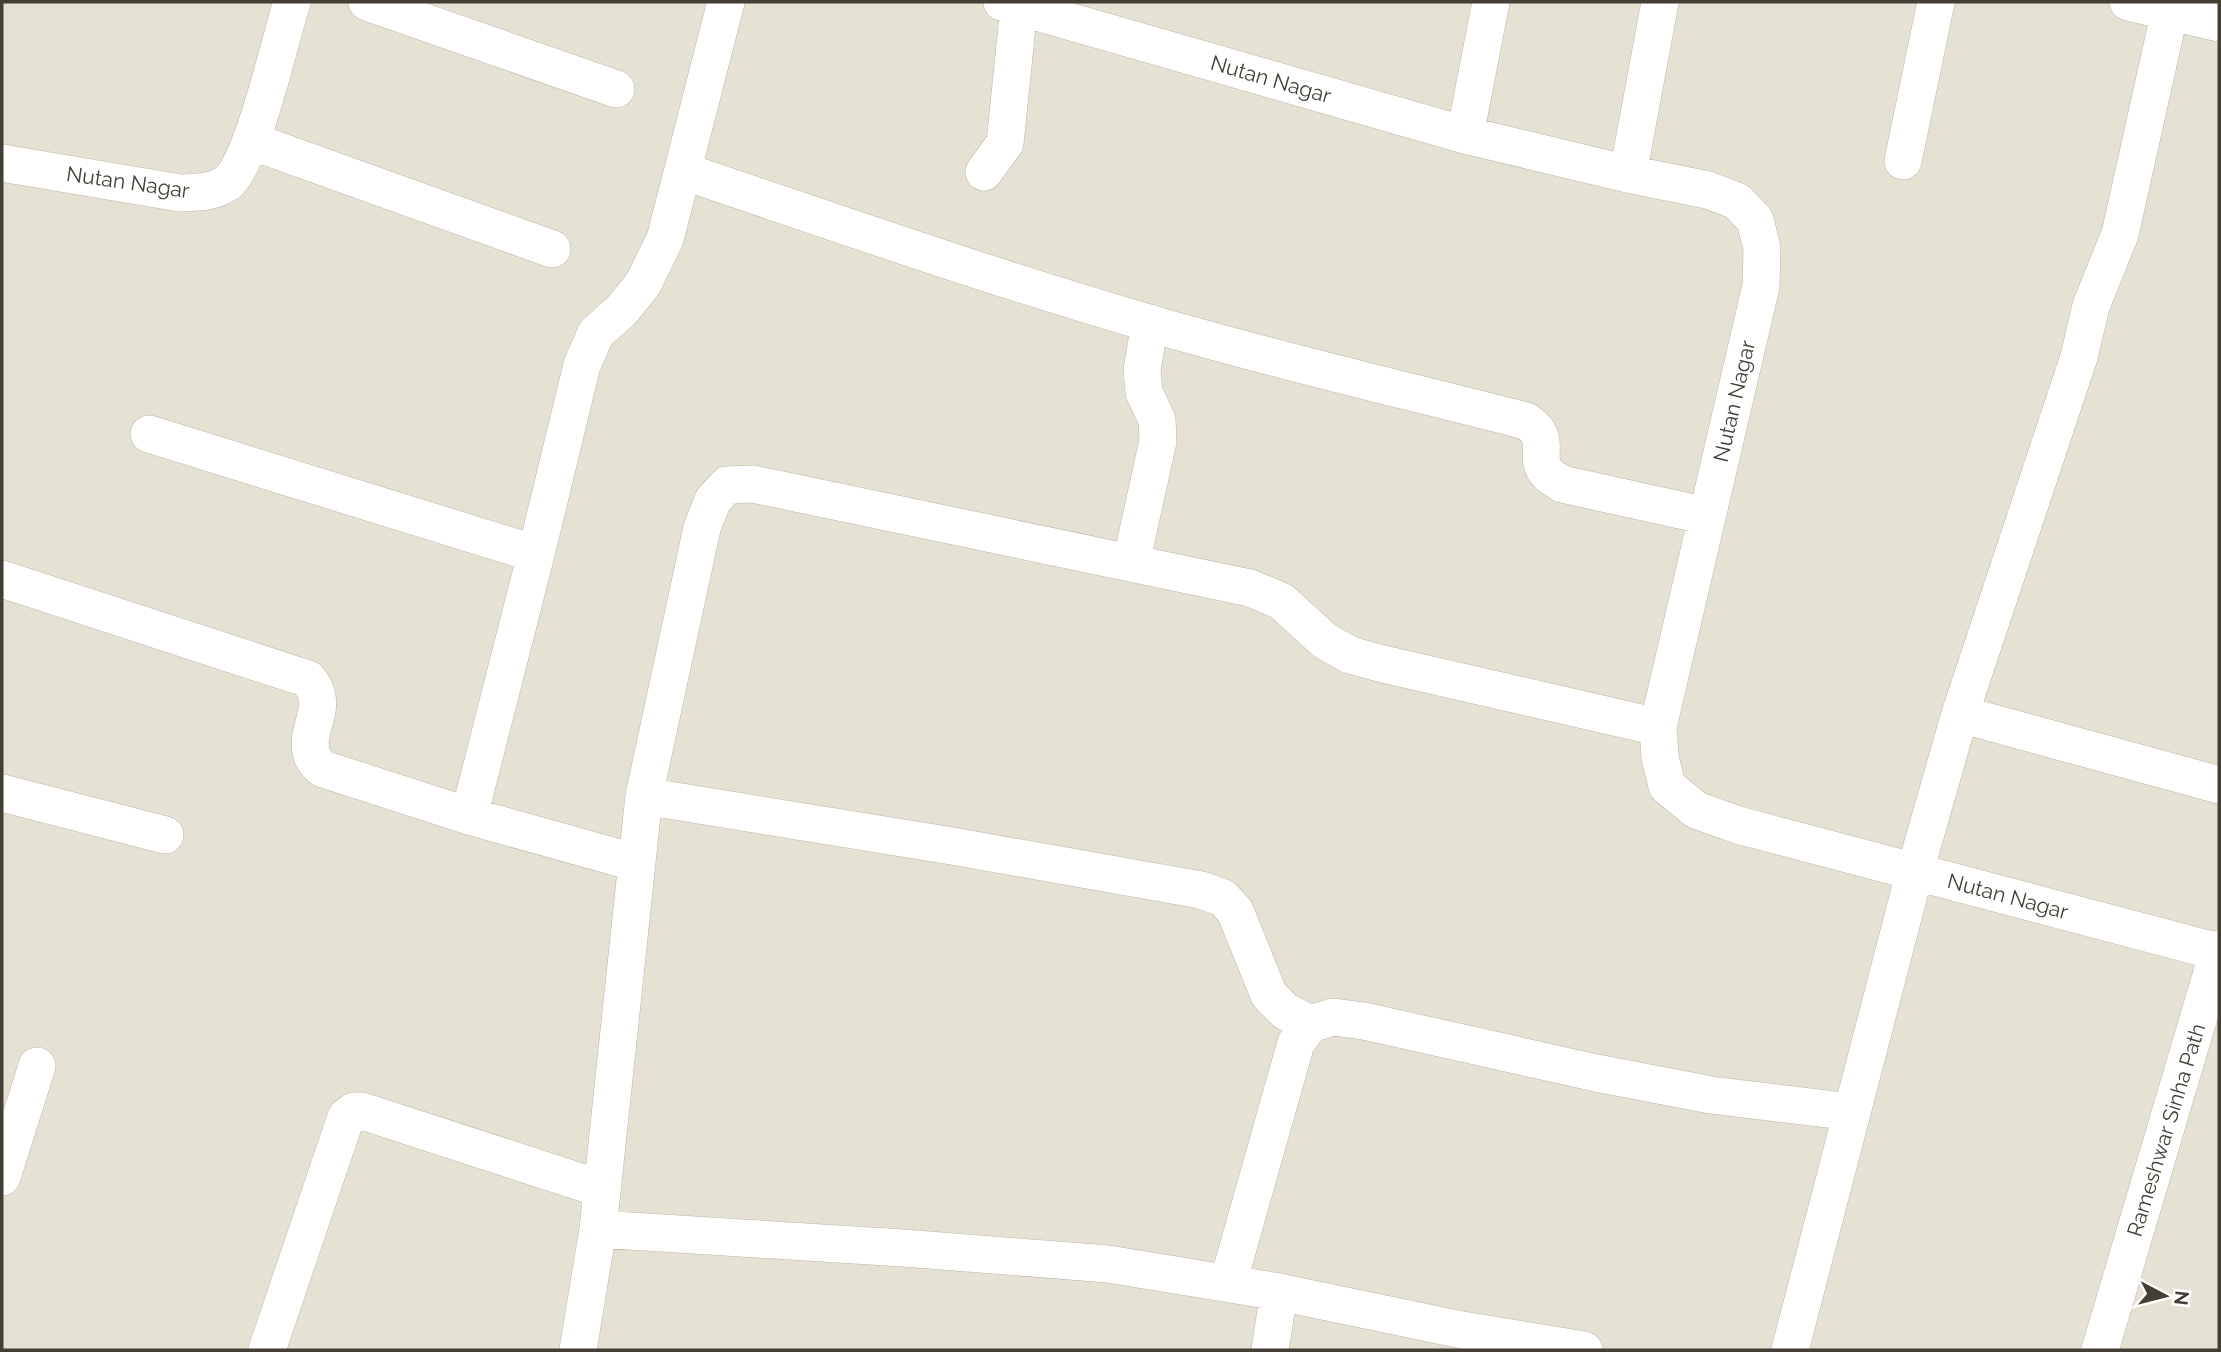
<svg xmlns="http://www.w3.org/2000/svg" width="2221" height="1352" viewBox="0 0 2221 1352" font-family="Raleway,sans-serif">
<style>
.residential{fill:#e5e1d3}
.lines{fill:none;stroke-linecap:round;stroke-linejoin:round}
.street-casing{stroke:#bdb7a8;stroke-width:38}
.street{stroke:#fff;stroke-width:37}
.labels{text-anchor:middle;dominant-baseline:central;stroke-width:6;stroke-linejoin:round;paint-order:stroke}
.street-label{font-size:21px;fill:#443f35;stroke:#fff}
</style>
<rect width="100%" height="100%" fill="#f2efe5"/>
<path class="residential" d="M2,2h2217v1348h-2217z"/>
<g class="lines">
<defs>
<path id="street" d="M367,2l249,87
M1002,2l463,133 163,39 80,16 29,11 18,19 7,28 -1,38 -103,441 2,30 7,29 29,24 42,15 481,127
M2128,2l91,21
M1465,135l26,-133
M251,141l301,108
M1903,161l33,-159
M2,163l178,30c16,-1 33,0 47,-10 26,-20 53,-144 65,-181
M683,171c156,53 311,107 469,153 123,36 249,65 374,97 28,18 6,34 21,52 4,5 11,8 15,11l145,32
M984,172l21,-29 14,-136
M1628,174l32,-172
M149,434l387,120
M1131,563l27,-122 -1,-21 -13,-28 -2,-22 8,-47
M2,579l306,100c24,28 -5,48 4,77 2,4 7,10 11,13l146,47 168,47
M1960,714l259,71
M2,793l163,42
M469,816l67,-262 46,-189 14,-32 25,-22 22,-27 22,-45 61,-237
M1310,1024l-25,-13 -16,-16 -34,-84 -12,-13 -22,-8 -249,-44 -308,-50 58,-268 11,-28 14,-15 26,-1 497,104 31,13 44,40 25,14 33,9 275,63
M2,1177l35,-111
M598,1229l305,19 205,16 171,28 183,38 122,20
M1228,1283l68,-240 14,-19 23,-7 31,4 232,52 115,22 141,17
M267,1350l79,-233 8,-6h8l240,78
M578,1350l20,-121 46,-433
M1270,1350l9,-58
M1790,1350l125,-479 45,-157 119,-357 12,-51 29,-72 52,-232
M2100,1350l119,-401"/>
</defs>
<use href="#street" class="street-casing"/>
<use href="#street" class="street"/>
</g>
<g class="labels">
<g class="street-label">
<text transform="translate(1271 79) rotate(16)">Nutan Nagar</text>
<text transform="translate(128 182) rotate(8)">Nutan Nagar</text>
<text transform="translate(1734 401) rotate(-77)">Nutan Nagar</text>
<text transform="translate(2008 896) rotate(15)">Nutan Nagar</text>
<text transform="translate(2166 1130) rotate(-73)">Rameshwar Sinha Path</text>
</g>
</g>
<rect width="2221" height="1352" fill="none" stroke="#443f35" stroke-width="7"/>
<g transform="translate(2165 1296) rotate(97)" stroke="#ffffff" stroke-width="5" paint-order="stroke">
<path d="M0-5L12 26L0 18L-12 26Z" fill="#443f35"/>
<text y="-10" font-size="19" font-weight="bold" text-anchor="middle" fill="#443f35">N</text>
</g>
</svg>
